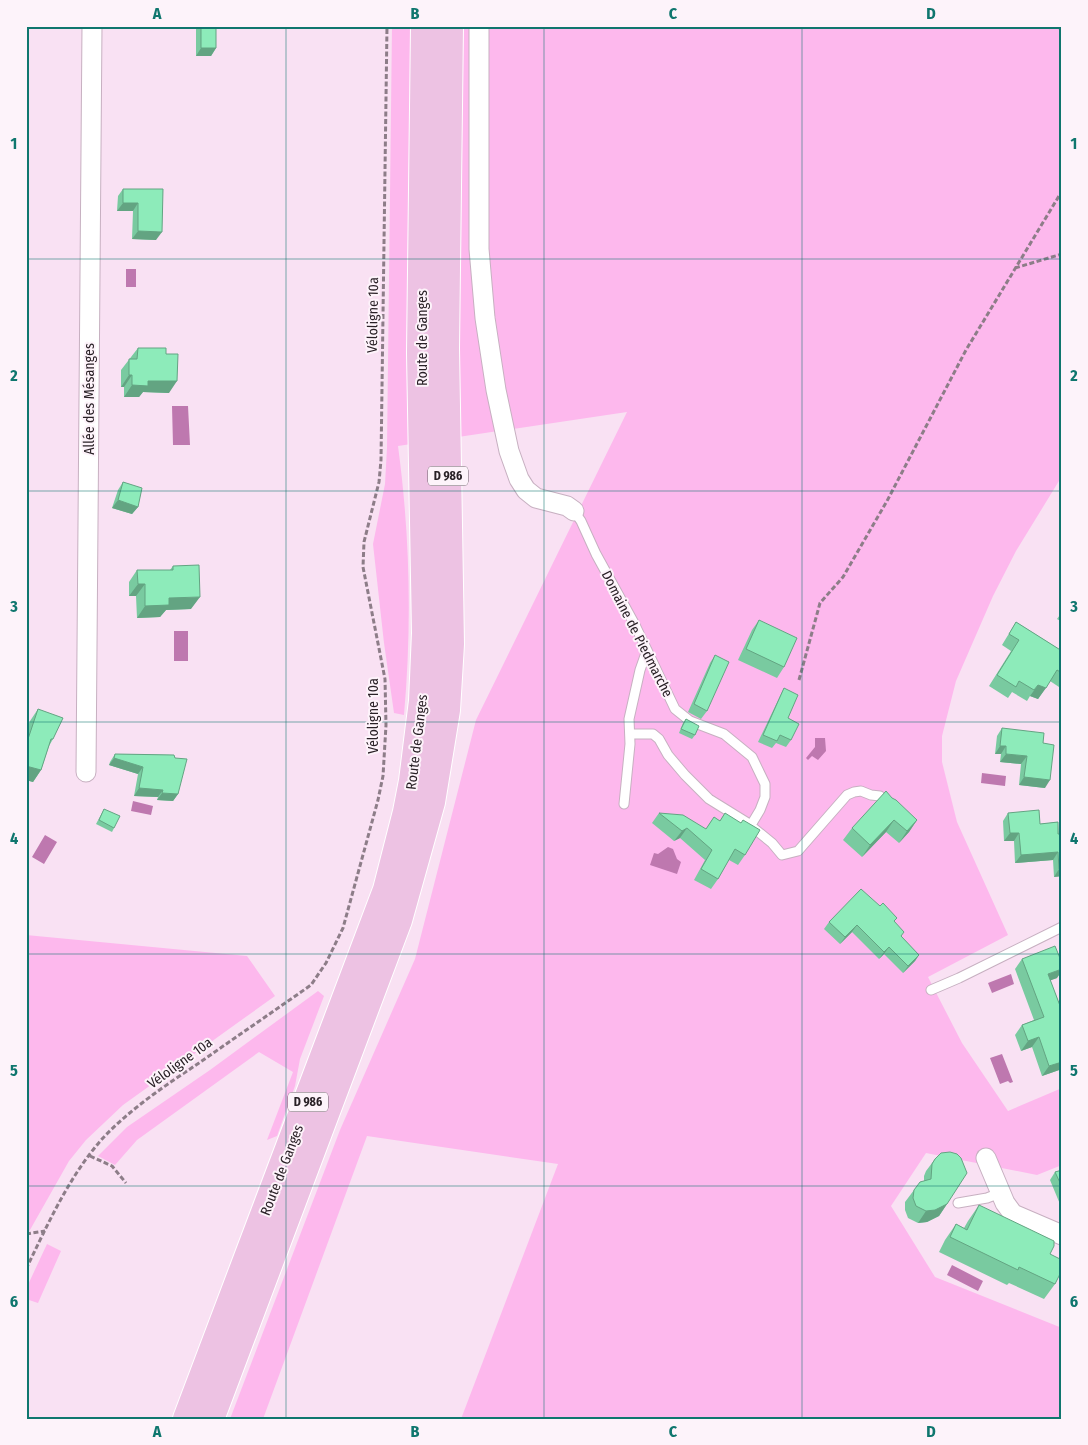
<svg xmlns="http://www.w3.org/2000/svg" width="1088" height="1445" viewBox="0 0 1088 1445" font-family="'Fira Sans Condensed',sans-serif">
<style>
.green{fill:#fdb8ed}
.water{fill:#be78af}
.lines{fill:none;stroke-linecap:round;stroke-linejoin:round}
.service-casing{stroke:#c7b0c1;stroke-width:11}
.minor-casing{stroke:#c7b0c1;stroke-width:21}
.primary-casing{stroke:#fff;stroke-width:30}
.path{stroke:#8d7d88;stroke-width:3;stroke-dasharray:5 2.5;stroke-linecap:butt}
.service{stroke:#fff;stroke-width:9}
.minor{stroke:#fff;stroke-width:19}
.primary{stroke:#edc2e3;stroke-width:28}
.wall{fill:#79caa0}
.shaded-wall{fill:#63a482}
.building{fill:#8debba;stroke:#63a482}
.grid{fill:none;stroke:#0f766e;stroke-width:1;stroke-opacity:0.55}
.labels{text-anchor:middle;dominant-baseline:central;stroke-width:4;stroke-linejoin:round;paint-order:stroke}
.shield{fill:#fdf3fa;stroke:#695f66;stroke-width:1}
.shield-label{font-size:12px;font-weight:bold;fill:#292026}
.street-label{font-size:14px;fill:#292026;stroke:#fdf3fa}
.neatline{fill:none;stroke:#0f766e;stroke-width:2}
.grid-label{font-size:16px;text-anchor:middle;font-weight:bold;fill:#0f766e}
</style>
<rect width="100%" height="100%" fill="#f9e1f3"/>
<path class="green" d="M392,26h670v450l-46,75 -23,45 -37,85 -14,55v26l15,60 51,113 -80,42 34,66 46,68 54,-23v77l-25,10 -111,-22 -35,53 44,71 127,51v91h-601l97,-255 -191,-28 -104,283h-33l110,-289 75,-171 61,-239 151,-308 -229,34c12,89 14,179 6,269l-10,-2 -10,-70 -11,-99 12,-60 2,-36z
M26,935l221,21 28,40 -152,109 -37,35 -17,21 -43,76z
M318,991l6,5 -24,63 -5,27 -18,50 -10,4 26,-68 -34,-20 -122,88 -22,25 -17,-9 29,-29 83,-57z
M47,1244l14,7 -23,52 -12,-4v-10z"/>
<path class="water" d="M126,269h10v18h-10z
M172,406h16l2,39h-17z
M174,631h14v30h-14z
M815,738h10l1,13 -8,9 -6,-4 -4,4 -2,-2 9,-11z
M982,773l24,3 -1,10 -24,-3z
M133,801l20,5 -2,9 -20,-4z
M45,835l12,7 -13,22 -12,-7z
M668,847l5,2 4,10 4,3 -4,12 -27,-9 4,-12 4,1z
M1011,974l3,10 -22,9 -4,-10z
M1002,1054l11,28 -3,1 -2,-2 -8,3 -10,-26z
M952,1265l31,16 -5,10 -31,-16z"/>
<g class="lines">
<defs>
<path id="service" d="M574,511l7,10 15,33 39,71 40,84 15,12 34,13 28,23 13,27v13l-5,13 -9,15 -42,-26 -24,-24 -17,-20 -9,-16 -6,-5h-23
M624,804l6,-60 -1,-25 11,-49 7,-20
M751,826l21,17 10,12 16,-4 49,-56 7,-3 7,-1 10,4 9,1 7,8
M931,990l28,-12 103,-51
M958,1203l29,-5 13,-5"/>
<path id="minor" d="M479,26v223l6,69 11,72 13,61 10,28 7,11 10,8 31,8 7,5
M86,772l6,-746
M986,1158l19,45 8,11 49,21"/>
<path id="primary" d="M187,1419l200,-529 20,-78 6,-31 10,-80 3,-68 -5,-280 4,-327
M210,1419l188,-499 33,-118 15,-92 4,-66 -5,-296 4,-322"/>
</defs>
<use href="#service" class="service-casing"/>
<use href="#minor" class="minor-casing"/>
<use href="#primary" class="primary-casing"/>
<path class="path" d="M1057,26l5,4
M1015,268l47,-14
M799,680l21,-77 23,-26 44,-76 79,-151 96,-159
M90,1156l22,10 14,17
M26,1234l19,-3
M26,1269c22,-45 43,-93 77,-131 27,-29 63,-53 96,-75 37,-26 75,-52 112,-78l15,-22 17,-35 35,-128 5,-24 3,-51 -1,-46 -22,-112 1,-25 15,-60 2,-22 6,-434"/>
<use href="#service" class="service"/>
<use href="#minor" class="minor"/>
<use href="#primary" class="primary"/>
</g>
<path class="wall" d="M196,26h20v22l-5,8h-15z
M123,189h40l-7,51 -24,-1 1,-28h-16l1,-15z
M138,348l28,6 3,39 -26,-1 -4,5h-15v-10h-3v-17z
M123,482l15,25 -6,7 -20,-6 6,-18z
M173,566l18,43 -25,1 -6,7 -23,1 -1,-22h-7v-14l8,-12h33z
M1062,612v10l-5,-3z
M759,620l25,47 -7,11 -39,-18 14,-30z
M1016,622l46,29v38l-12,-8 -12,18 -8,-3 -3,5 -15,-9 -4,6 -19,-12 22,-35 -9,-6z
M715,655l-8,56 -6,8 -13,-7 22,-49z
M784,688l4,30 3,22 -5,7 -10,-4 -4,5 -14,-6 22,-46z
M38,709l15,30 -4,7 -8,24 -8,12 -7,-2v-49l4,-10z
M686,719l9,16 -3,4 -13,-6 4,-10z
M1002,728l41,15 2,45 -26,-3 2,-21 -21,-2 1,-8h-6l2,-18z
M115,754l59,1 4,39 -5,7 -16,-1 1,-3 -24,-1 4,-22 -29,-9 1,-3z
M892,798l25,22 -8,12 -10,11 -13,-11 -24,25 -19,-17 9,-12z
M104,809l10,19 -2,4 -16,-8z
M659,813l47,16 8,-12 6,4 5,-8 20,42 -7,10 -9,-5 -11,19 -7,10 -17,-9 11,-20 -25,-22 -6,3 -22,-18z
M1008,813l32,11 18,-2 4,54 -8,1 -1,-17 -38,3 -1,-22h-10l-1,-20z
M829,922h65l7,14 18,19 -4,6 -12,12 -19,-19 -5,5 -27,-27 -12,12 -16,-15z
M1022,959l35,19 -7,2 12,31v58l-20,7 -10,-29 -11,4 -6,-16 7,-10 12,-5 -19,-51z
M935,1159l12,45 -8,12 -12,6 -9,1 -10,-5 -3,-8v-8l9,-12 10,-9v-5l2,-5z
M1062,1170v39l-12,-29 5,-8z
M979,1205l71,49 5,30 -11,15 -35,-16 -2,2 -68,-33 6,-12 11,-16 8,4 4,-7z"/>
<path class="shaded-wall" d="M201,48h15l-5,8h-15z
M123,203h15l-5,8h-16z
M138,231l24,1 -6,8 -24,-1z
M129,375h3l-8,12h-3z
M148,381h29l-8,12 -26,-1 -4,5h-15l8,-12z
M118,500l20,7 -6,7 -20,-6z
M138,584h7l-9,12h-7z
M200,597l-9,12 -25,1 -6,7 -23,1 8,-12 24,-8z
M1038,685l8,3 -8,11 -8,-3z
M1000,746h6l-5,8h-6z
M1006,754l21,2 -6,8 -21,-2z
M114,758l29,9 -5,7 -29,-9z
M26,766l15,4 -8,12 -7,-2z
M1024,777l26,3 -5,8 -26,-3z
M139,788l24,2 -5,7 -24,-1z
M162,793l16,1 -5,7 -16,-1z
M894,820l-8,12 -24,25 8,-12z
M917,820l-8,12 -10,11 8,-12z
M687,828l-7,10 -6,3 8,-10z
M1010,833h9l-5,8h-10z
M1058,852l-5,8 -38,3 6,-8z
M1059,869h3v7l-8,1z
M857,925l-5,7 -12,12 5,-7z
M889,947l-5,7 -5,5 5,-7z
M919,955l-4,6 -12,12 5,-7z
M1062,969v2l-5,7 -16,6 7,-10z
M1039,1037l-7,10 -11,4 7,-10z
M1062,1062v7l-20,7 7,-10z
M947,1204l-8,12 -12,6 -9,1 8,-12z"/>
<path class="building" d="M201,26h15v22h-15z
M123,189h40l-1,43 -24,-1v-28h-15z
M138,348h28v6h12l-1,27h-29v5l-16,-1v-10h-3v-16h8z
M123,482l19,6 -4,19 -20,-7z
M199,565l1,32 -31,1v7l-24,1v-22h-7l-1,-14h36v-4z
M759,620l38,18 -13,29 -38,-18z
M1016,622l46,29v22l-5,-3 -11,18 -8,-3 -4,5 -15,-9 -3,6 -19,-12 22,-35 -10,-6z
M715,655l14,7 -22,49 -13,-7z
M784,688l14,7 -10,23 11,6 -8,16 -11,-5 -3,6 -14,-6z
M38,709l25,9 -10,21h-2l-10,31 -15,-4v-24h1z
M686,719l13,7 -4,9 -14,-6z
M1002,728l42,5 -1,10 11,2 -4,35 -26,-3 3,-21 -21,-2v-8h-6z
M115,754l59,1 1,3 12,1 -9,35 -16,-1 1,-3 -24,-2 4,-21 -29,-9z
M886,791l6,7 4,2 21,20 -10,11 -13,-11 -24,25 -18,-17z
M104,809l16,7 -6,12 -15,-8z
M1039,810l1,14 18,-2v12h4v35h-3l-1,-17 -37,3 -2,-22h-9l-2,-20z
M659,813l24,2 23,14 8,-12 6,4 5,-8 16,10 2,-3 17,10 -15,25 -10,-6 -17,30 -17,-10 11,-19 -25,-22 -5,3z
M861,889l19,17 3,-3 14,15 -3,3 10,11 -3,4 18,19 -11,11 -19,-19 -5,5 -27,-27 -12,12 -16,-15z
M1055,946l7,17v6l-14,5 14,37v51l-13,4 -10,-29 -11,4 -6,-16 22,-8 -22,-58z
M950,1152l7,2 4,4 6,15 -20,31 -12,6 -9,1 -10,-5 -3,-8 1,-8 6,-8 11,-3 1,-15 3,-5 6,-6z
M1062,1170v17l-7,-15z
M979,1205l75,36v5l-4,8 12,6v10l-7,14 -36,-17 -1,3 -68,-33 6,-13 11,6z"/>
<path class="grid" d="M286,26v1393M544,26v1393M802,26v1393M26,259h1036M26,491h1036M26,722h1036M26,954h1036M26,1186h1036"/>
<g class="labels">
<g class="shield">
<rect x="428" y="466.5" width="40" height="19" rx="4"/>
<rect x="288" y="1092.5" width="40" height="19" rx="4"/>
</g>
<g class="shield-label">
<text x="448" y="476">D 986</text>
<text x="308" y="1102">D 986</text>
</g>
<g class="street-label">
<text transform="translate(373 315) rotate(-89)">Véloligne 10a</text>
<text transform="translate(422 338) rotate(-90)">Route de Ganges</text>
<text transform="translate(89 399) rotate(-90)">Allée des Mésanges</text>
<text transform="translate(637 634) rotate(63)">Domaine de Piedmarche</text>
<text transform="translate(373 716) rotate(-90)">Véloligne 10a</text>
<text transform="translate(417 742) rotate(-83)">Route de Ganges</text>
<text transform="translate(180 1063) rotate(-36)">Véloligne 10a</text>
<text transform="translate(282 1170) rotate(-69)">Route de Ganges</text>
</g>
</g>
<rect width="1088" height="1445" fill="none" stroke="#fdf3fa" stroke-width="55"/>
<rect x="28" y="28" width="1032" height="1390" class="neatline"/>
<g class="grid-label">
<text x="157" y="19">A</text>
<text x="415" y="19">B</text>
<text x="673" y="19">C</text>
<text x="931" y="19">D</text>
<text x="14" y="149">1</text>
<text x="1074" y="149">1</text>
<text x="14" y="381">2</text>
<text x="1074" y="381">2</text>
<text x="14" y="612">3</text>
<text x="1074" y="612">3</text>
<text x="14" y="844">4</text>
<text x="1074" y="844">4</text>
<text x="14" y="1076">5</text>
<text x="1074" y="1076">5</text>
<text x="14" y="1307">6</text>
<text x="1074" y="1307">6</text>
<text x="157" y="1437">A</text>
<text x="415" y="1437">B</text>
<text x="673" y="1437">C</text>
<text x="931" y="1437">D</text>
</g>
</svg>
